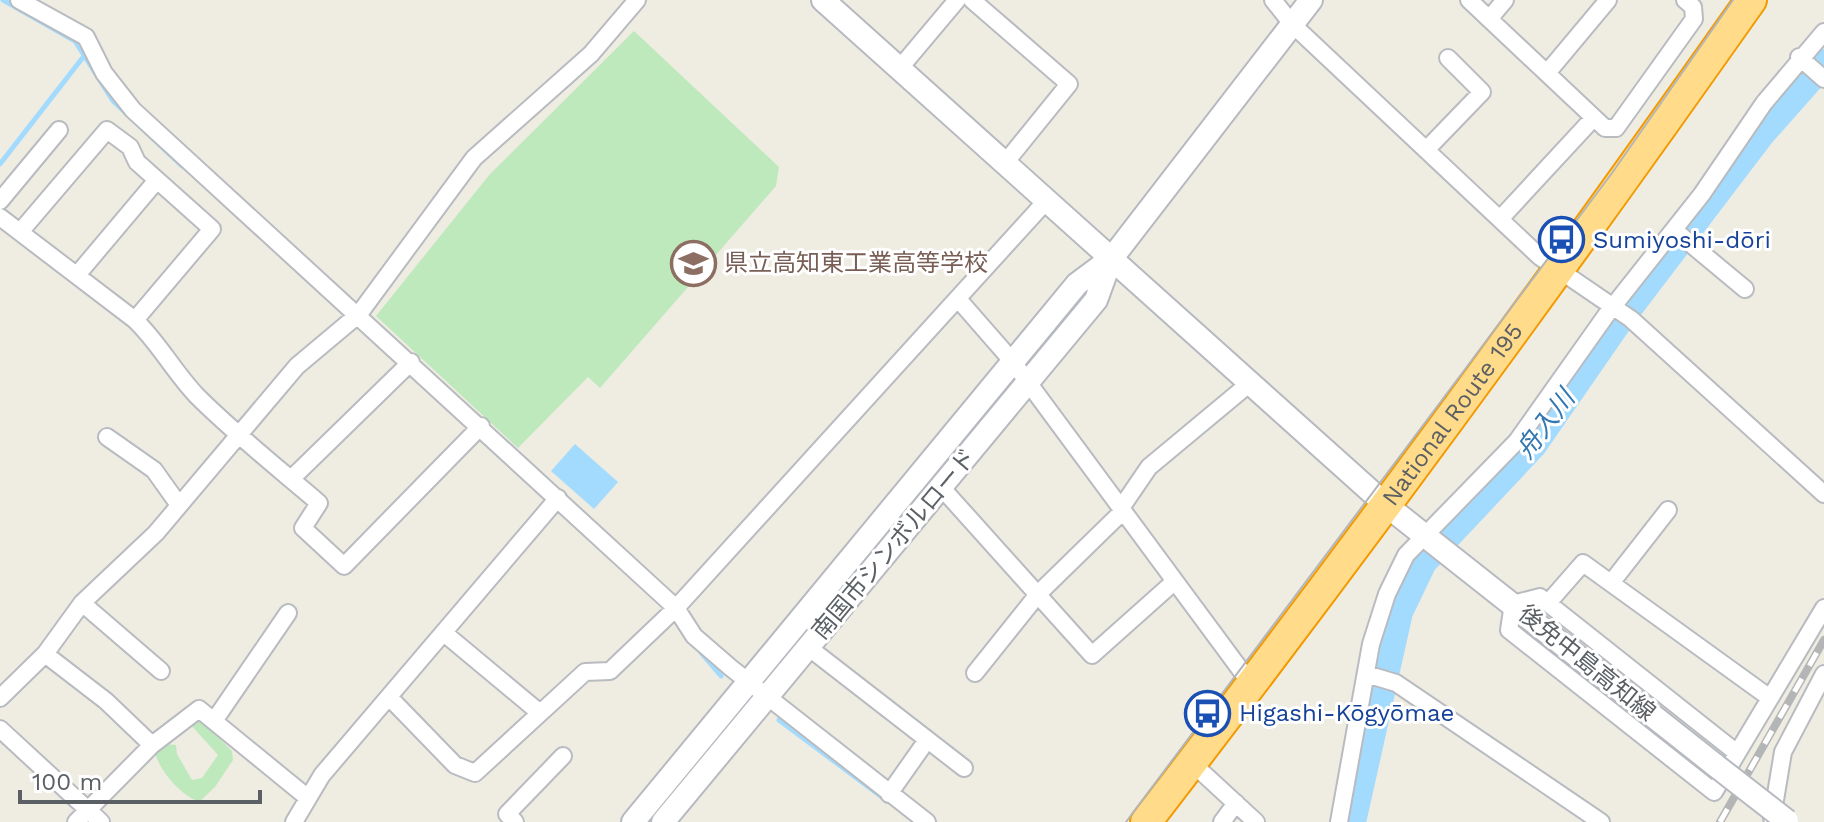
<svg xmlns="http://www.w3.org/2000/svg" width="1824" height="822" viewBox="0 0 1824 822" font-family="'Work Sans','Noto Sans JP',sans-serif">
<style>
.green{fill:#bee9bc}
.water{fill:#a3dbff}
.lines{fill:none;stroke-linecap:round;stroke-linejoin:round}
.stream{stroke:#a3dbff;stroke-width:5}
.river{stroke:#a3dbff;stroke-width:28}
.street-casing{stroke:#b8bbc0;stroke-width:20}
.secondary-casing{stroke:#b6bac0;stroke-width:26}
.highway-casing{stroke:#f29a00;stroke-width:34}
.street{stroke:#fff;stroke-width:16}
.secondary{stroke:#fff;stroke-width:22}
.highway{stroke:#ffdb8a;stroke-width:30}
.tram{stroke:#b4b5b6;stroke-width:2}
.rail-casing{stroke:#b4b5b6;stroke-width:8}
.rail{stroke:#fff;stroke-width:5;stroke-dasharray:15;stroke-linecap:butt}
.secondary-bridge-casing{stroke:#b6bac0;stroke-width:26;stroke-linecap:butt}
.secondary-bridge{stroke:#fff;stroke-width:22}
.labels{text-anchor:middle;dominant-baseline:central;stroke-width:6;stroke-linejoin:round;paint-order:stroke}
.transit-label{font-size:24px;fill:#164399;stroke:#fff;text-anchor:start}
.education-label{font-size:24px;fill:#785e54;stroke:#fff;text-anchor:start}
.street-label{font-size:24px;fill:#5b6065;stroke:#fff}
.water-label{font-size:26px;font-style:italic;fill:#3377b2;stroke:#fff}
</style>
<rect width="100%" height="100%" fill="#efece2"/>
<path class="green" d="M634,31l145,136 -3,19 -176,202 -12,-11 -70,71 -142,-132 114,-142z
M199,718l33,33 1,9 -18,27 -16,15c-19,-8 -38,-29 -44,-49l10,-9 11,1 1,9 15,26 10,-2 16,-23 -28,-31z"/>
<path class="water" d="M575,444l43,38 -24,27 -43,-38z"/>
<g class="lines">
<path class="stream" d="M3,0l72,41 38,60 69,65
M0,164l84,-108
M698,649l23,27
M779,720l107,80"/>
<path class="river" d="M1352,822l47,-210 24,-50 110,-117 85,-123 143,-188 63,-71"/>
<defs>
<path id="street" d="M19,0l67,37 18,36 29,37 543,498 18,28 37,32 196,154
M972,0l97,84 -64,79
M1273,0l19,24 248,233 91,62 193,175
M1469,0l136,128h11l78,-109 -1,-12 -8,-7
M1489,19l16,-19
M1799,57l25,22
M899,69l58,-69
M1547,73l61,-73
M1426,150l56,-58 -34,-34
M0,201l59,-71
M0,217l135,103c24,23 39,52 62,76 38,38 81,72 122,107l-16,25 41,38 137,-140
M1500,219l87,-94
M1674,230l71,59
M20,232l87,-102 23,17 7,15 75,67 -77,91
M77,275l80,-95
M958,299l55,63 238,322
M107,437l47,33 25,35
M291,479l120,-117
M941,487l151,168 83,-74
M1121,508l28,-41 101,-84
M1611,583l57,-73
M82,603l79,68
M1548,603l35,-40 187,135
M444,633l96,80
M808,647l156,121
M45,654l61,47 46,44 47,-36 109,89
M975,673l64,-80 84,-82
M1366,674l30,9 205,139
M389,697l66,68 20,8 110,-101 25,-1 66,-63 371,-408
M0,698l45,-44 37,-51 74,-70 141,-167 62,-52 115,-156 117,-104 46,-54
M214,721l74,-108
M0,729l101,93
M1737,753l-197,-156 -27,7 -4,26 205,162 110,-184
M1192,763l64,59
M889,794l38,-54
M1772,818l11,-66 41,-78
M76,822l76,-77
M294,822l28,-47 236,-277
M515,822l-8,-8 56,-58
M1222,822l14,-19
M1339,822l32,-178 16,-50 19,-39 111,-114 90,-127 95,-120 62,-91 60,-71"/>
<path id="secondary" d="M823,0l563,505 329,260
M633,822l444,-538 35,-26 199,-258
M663,822l433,-522 15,-41"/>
<g id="highway">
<path id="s1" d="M1146,822c208,-270 409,-544 605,-822"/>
</g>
</defs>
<use href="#street" class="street-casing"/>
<use href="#secondary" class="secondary-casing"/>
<use href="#highway" class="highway-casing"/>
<use href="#street" class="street"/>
<use href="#secondary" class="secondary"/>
<use href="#highway" class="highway"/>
<path class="tram" d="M1126,822l486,-649 121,-173"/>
<defs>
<path id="rail" d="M1720,822l104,-182"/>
</defs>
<use href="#rail" class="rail-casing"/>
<use href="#rail" class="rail"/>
<defs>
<path id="secondary-bridge" d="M1715,765l72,56"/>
</defs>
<use href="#secondary-bridge" class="secondary-bridge-casing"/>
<use href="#secondary-bridge" class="secondary-bridge"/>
</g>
<defs>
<symbol id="bus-ring" viewBox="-11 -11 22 22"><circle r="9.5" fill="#fff" stroke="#1a4fb4" stroke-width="1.5"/><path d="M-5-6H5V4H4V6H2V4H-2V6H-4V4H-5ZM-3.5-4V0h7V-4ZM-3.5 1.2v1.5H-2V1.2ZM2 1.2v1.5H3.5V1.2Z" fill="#1a4fb4"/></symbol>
<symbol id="school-ring" viewBox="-11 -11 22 22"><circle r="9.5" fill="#fff" stroke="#8d6e63" stroke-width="1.5"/><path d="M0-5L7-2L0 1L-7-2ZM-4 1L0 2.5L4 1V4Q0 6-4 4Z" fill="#8d6e63"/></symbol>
</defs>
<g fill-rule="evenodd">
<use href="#bus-ring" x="1536" y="214" width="51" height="51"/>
<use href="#school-ring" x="668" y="238" width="51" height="51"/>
<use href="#bus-ring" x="1182" y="688" width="51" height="51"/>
</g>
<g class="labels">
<g class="transit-label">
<text x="1593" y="240">Sumiyoshi-dōri</text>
<text x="1239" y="713">Higashi-Kōgyōmae</text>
</g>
<g class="education-label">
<text x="724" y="263">県立高知東工業高等学校</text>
</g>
<g class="street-label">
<text stroke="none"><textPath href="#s1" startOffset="510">National Route 195</textPath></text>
<text transform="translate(894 544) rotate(-50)">南国市シンボルロード</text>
<text transform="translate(1587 663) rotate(39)">後免中島高知線</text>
</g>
<g class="water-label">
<text transform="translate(1545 424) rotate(-53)">舟入川</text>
</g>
</g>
<path d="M20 790v12h240v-12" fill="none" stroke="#5b6065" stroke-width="4"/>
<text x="32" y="790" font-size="24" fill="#5b6065" stroke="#ffffff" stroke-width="6" paint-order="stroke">100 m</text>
</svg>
